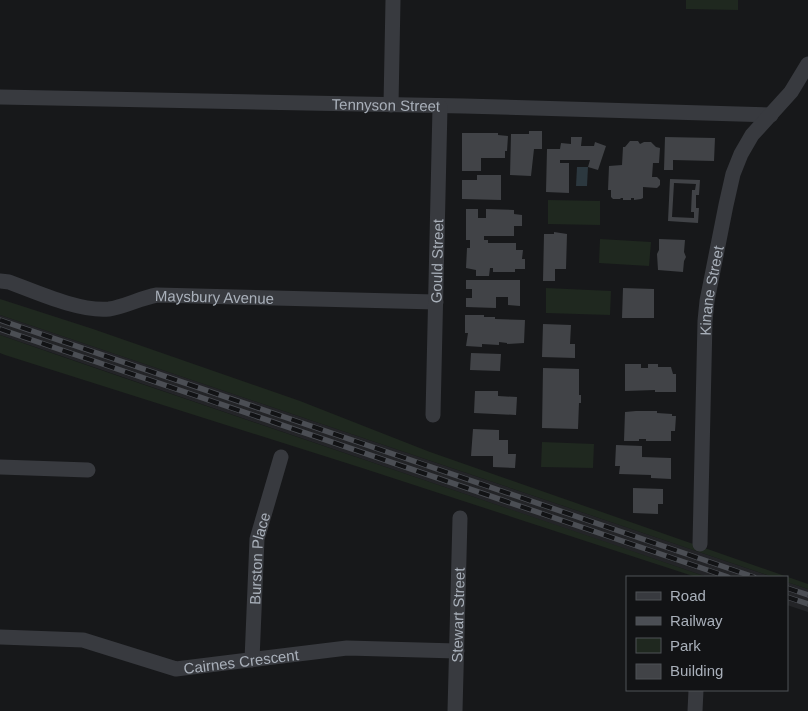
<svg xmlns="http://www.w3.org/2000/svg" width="808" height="711" viewBox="0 0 808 711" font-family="Helvetica,sans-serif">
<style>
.built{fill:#232427}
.green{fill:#1f281f}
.water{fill:#2c383f}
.building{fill:#414347;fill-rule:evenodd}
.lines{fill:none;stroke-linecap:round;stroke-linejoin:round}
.minor{stroke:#383a3f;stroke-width:15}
.rail-casing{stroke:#4b4e54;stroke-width:5.5}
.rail{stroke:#121315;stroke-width:4;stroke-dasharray:11;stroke-linecap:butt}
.labels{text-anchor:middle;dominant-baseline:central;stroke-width:4;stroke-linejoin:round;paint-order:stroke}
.street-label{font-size:15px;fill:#a9b0ba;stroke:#121315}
</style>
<rect width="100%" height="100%" fill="#17181a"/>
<path class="built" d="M0,315l667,226 106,36h-66l-707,-242z
M787,582l21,7v23l-21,-7z"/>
<path class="green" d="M686,0h52v10l-52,-1z
M548,200l52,1v24l-52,-1z
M600,239l51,3 -2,24 -50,-3z
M546,288l65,3 -1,24 -64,-2z
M0,299l93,30 207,72 130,51 378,132v5l-21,-7v-5h-14l-773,-262z
M0,335c235,82 472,160 707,242h-11l-337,-110 -354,-112 -5,-2z
M542,442l52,2 -1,24 -52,-1z"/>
<path class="water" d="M577,167h11l-1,19h-11z"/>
<path class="building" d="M529,131h13v18h-8l-3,27 -21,-1 1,-41h18z
M462,133h36v2l10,1 -1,15h-2v7h-24v13h-19z
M571,137h11l-1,9h13l1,-4 11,4 -8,24 -10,-3 2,-7h-30v3h9v30l-23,-1 1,-43h13l1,-6 10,1z
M665,137l50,1 -1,23 -41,-1v10h-9z
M630,141h8l2,3 4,-2h7l5,5 4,1 -1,15h-6l-1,14h5l3,3v5l-3,3 -14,-1v11l-2,1 -7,1v-2h-3v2h-8v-2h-3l1,1h-8l-2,-2v-7h-3l1,-24 13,-1 1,-18h2z
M477,175h24v25l-39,-1v-19h15z
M670,179l30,1 -1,15h-3v13h3l-1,15 -30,-2zM674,183l22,1 -1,6h-3l-1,22h3v6l-22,-1z
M466,209h12v9h8v-9l28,1v4l8,1v11h-8v10h-30v4h4v3h28v7h7l-1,9h3v10h-10v3h-22v-4h-3l-1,8h-13v-6l-10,-2 1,-20h3v-8h-4z
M554,232l13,2 -1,35h-11v12h-12l1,-47h10z
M659,239l26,1 -1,12 2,5 -2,4 -1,11 -25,-2 -1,-16 2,-4z
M466,280h54v26l-12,-1v-8h-12v11l-30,-1v-9h6v-9h-6z
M623,288l31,1v29h-32z
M465,315h19v2h11v2l30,1 -1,23 -17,1v-1l-8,-1v3l-17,-1v3l-16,-1 2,-13h-3z
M543,324l28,1 -1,19h5v14l-33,-1z
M471,353l30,1 -1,17 -30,-1z
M625,364h16v4h7v-4h10v3h13l2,7h3v18h-21v-2l-30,1z
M543,368l36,1v26h2v8h-2l-1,26 -36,-1z
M475,391h23v5l19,1 -1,18 -42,-2z
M636,411h21v2l15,1v2h4l-1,15h-4v10h-25v-2h-7v2h-15l1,-29z
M473,429l26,1v10h9v14h8l-1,14 -22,-1v-11h-22z
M616,445l26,1v11l29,1v21l-20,-1v-3l-32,-1 1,-8h-5z
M633,488l30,1v15h-5v10l-25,-1z"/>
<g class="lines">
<g class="minor">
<path id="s1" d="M0,97l464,9 307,9"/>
<path d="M391,105l2,-105"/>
<path id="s2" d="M0,281l9,1c27,10 71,30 100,27 15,-2 31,-11 48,-14l279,7"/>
<path id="s3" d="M433,415l7,-308"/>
<path d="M0,467l88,3"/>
<path id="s4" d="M700,544l5,-223 2,-20 19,-96 7,-31 8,-20 11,-19 39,-43 17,-28"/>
<path id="s5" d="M0,637l83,3 93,29 171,-21 110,3"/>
<path id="s6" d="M252,660l5,-121 24,-82"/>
<path id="s7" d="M455,711l5,-193"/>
<path d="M695,711l1,-21"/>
</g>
<defs>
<path id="rail" d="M0,320l754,257
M0,329l728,248
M787,588l21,7
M787,597l21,7"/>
</defs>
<use href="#rail" class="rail-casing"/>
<use href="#rail" class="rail"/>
</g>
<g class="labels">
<g class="street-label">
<text stroke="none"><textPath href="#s1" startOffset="386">Tennyson Street</textPath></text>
<text stroke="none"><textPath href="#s3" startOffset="154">Gould Street</textPath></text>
<text stroke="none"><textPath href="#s4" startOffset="254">Kinane Street</textPath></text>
<text stroke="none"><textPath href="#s2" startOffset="221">Maysbury Avenue</textPath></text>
<text stroke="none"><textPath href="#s6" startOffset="102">Burston Place</textPath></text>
<text stroke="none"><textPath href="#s7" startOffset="96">Stewart Street</textPath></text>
<text stroke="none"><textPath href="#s5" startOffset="246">Cairnes Crescent</textPath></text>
</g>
</g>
<rect x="626" y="576" width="162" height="115" fill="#121315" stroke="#4e5257"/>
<rect x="636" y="592" width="25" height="8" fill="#383a3f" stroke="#4e5257"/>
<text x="670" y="601" font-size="15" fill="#a9b0ba">Road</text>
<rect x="636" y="617" width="25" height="8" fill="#4b4e54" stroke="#4e5257"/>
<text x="670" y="626" font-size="15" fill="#a9b0ba">Railway</text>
<rect x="636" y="638" width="25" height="15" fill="#1f281f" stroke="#4e5257"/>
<text x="670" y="651" font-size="15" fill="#a9b0ba">Park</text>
<rect x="636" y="664" width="25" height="15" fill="#414347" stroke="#4e5257"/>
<text x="670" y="676" font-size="15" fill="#a9b0ba">Building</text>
</svg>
